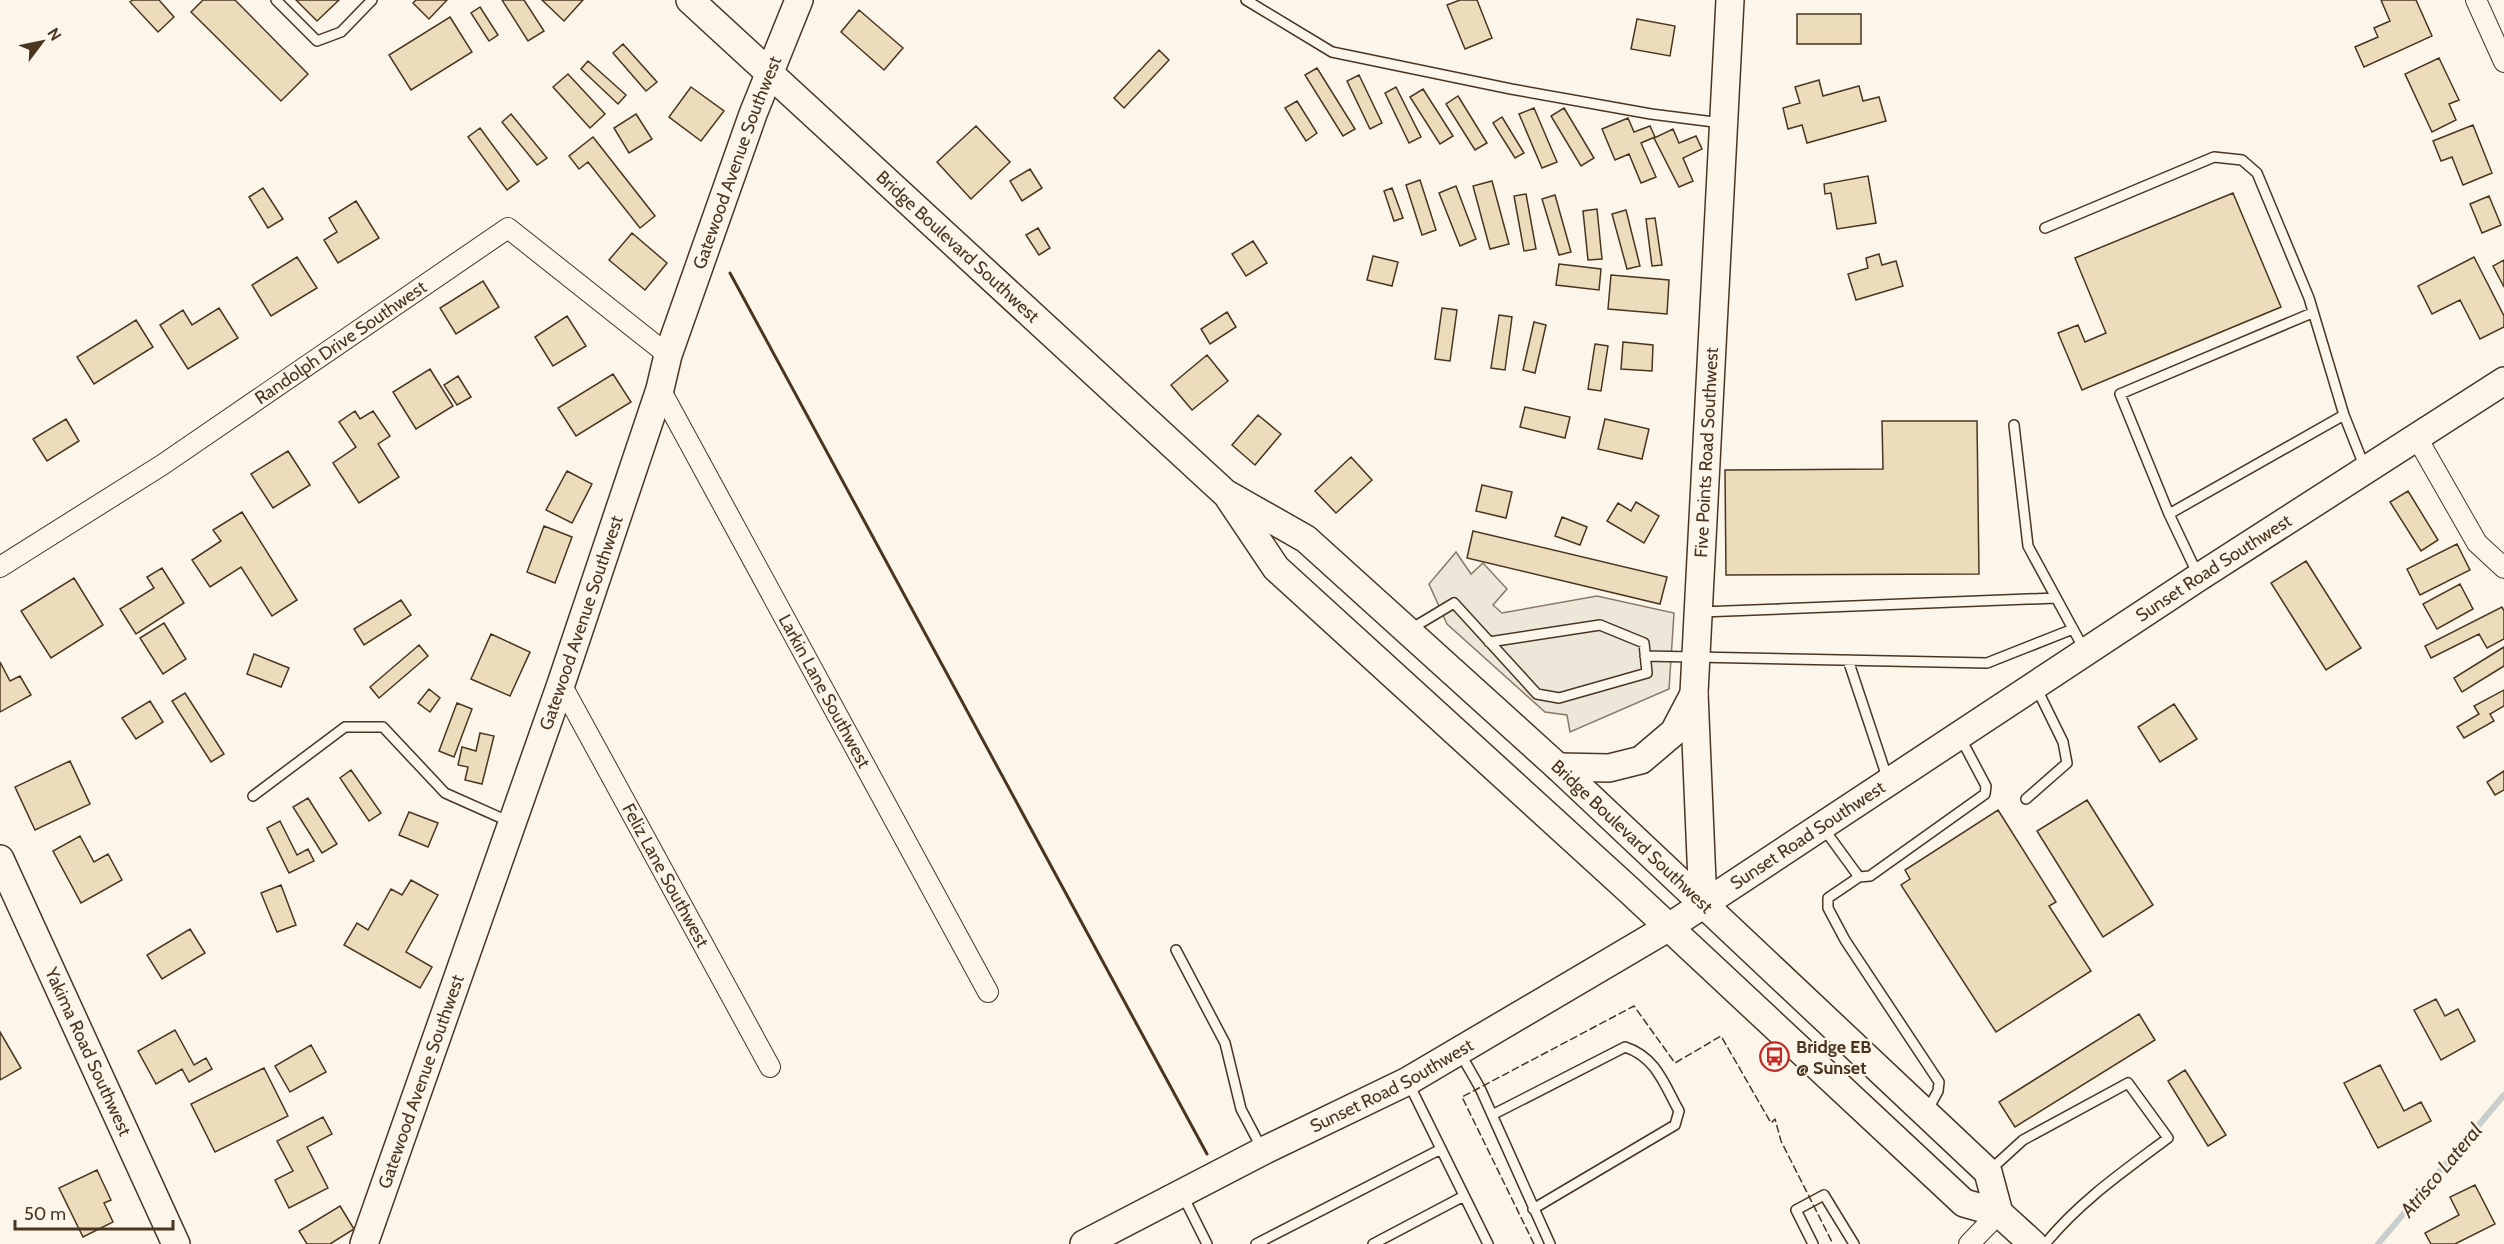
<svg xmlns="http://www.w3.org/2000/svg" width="2504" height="1244" viewBox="0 0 2504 1244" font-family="Cabin,sans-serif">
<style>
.parking{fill:#ede7d9;stroke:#887966;stroke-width:1.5}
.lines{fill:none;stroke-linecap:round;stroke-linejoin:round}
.stream{stroke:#c9cecd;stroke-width:6}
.building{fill:#ecdcbc;stroke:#4a3520;stroke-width:1.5}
.lane-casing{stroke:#4a3520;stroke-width:12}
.street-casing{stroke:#4a3520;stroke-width:22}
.secondary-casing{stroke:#4a3520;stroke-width:30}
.lane{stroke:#fbf6e9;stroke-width:9}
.street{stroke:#fbf6e9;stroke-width:20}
.secondary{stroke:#fbf6e9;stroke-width:27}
.fence{stroke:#4a3520;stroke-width:1.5;stroke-dasharray:8 3;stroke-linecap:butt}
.wall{stroke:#4a3520;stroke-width:3}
.labels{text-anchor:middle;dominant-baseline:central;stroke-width:4.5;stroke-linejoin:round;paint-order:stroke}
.street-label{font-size:18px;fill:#4a3520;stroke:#fbf6e9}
.poi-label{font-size:18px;font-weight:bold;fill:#4a3520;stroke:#fbf6e9;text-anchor:start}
.water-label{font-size:20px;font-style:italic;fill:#4a3520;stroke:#fbf6e9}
</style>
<rect width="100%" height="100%" fill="#fbf6e9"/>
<path class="parking" d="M1456,552l15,22 12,-11 24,26 -14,16 9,8 95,-17 77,17 -5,76 -99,43 -3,-17 -22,-3 -98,-88 -18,-40z"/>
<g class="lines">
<path class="stream" d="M2378,1244l126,-149"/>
</g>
<path class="building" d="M133,0h26l15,17 -16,15 -28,-30z
M203,0h32l73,74 -27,27 -90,-89z
M296,0h43l-22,21z
M416,0h31l-18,19 -16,-16z
M502,0h22l20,31 -16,10z
M542,0h41l-19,21z
M1460,0h17l15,38 -27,11 -18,-44z
M2381,0h35l16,36 -68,31 -9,-20 23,-10 -4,-9 16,-7z
M480,7l18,28 -9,6 -18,-28z
M859,10l44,38 -19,22 -43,-38z
M1797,14h64v30h-64z
M450,17l22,35 -61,38 -22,-35z
M1637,19l38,7 -5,30 -39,-7z
M623,44l34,38 -11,9 -33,-38z
M1159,50l10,10 -45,48 -10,-10z
M2439,58l20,42 -10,4 7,16 -24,12 -27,-58z
M588,61l38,34 -8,9 -37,-35z
M1317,68l38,61 -12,7 -38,-61z
M568,74l37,40 -15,14 -37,-41z
M1359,75l23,48 -12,6 -23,-48z
M1819,80l4,16 36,-10 4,15 16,-4 7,24 -79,22 -5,-18 -14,4 -5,-21 17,-5 -5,-16z
M691,87l33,24 -23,30 -32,-24z
M1396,87l25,50 -12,6 -24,-50z
M1423,89l30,47 -13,8 -30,-47z
M1458,96l29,47 -12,7 -29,-46z
M1297,101l20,32 -11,8 -21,-33z
M1534,108l23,54 -15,6 -23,-54z
M1564,108l30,50 -13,8 -30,-50z
M511,114l36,44 -10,7 -35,-43z
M636,114l16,25 -23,14 -15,-25z
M1502,117l22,36 -9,5 -22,-35z
M1628,118l6,14 16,-6 5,11 -14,6 15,34 -15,6 -12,-29 -14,6 -13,-31z
M2473,125l19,48 -29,12 -11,-28 -11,4 -8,-20z
M976,126l34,36 -39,37 -34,-37z
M480,128l39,53 -12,9 -39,-53z
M1673,129l6,14 17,-7 6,13 -19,9 10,23 -14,6 -25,-49z
M593,137l62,79 -15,12 -52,-66 -9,7 -10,-13z
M1030,169l12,19 -20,13 -12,-20z
M1868,176l8,47 -39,6 -6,-36 -6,1 -1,-10z
M1420,180l16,50 -14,5 -16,-50z
M1492,181l17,63 -19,5 -17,-63z
M1456,186l20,53 -16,7 -21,-53z
M263,188l20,31 -15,9 -19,-31z
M1392,188l11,30 -9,3 -10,-30z
M2233,193l48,114 -199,83 -24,-57 20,-8 7,17 21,-9 -31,-75z
M1526,194l10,55 -12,2 -10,-55z
M1555,195l16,57 -12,3 -17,-56z
M2489,196l12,29 -19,8 -12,-29z
M356,201l23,37 -41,25 -14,-23 13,-8 -8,-14z
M1597,209l5,50 -14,1 -5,-49z
M1626,210l14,56 -13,3 -15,-55z
M1655,218l7,47 -10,1 -6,-47z
M1038,228l12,20 -11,7 -13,-20z
M632,233l35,30 -22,27 -36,-30z
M1253,241l14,22 -21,13 -14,-22z
M1879,254l3,11 14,-4 7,25 -47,14 -8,-26 20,-6 -2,-10z
M1373,256l25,6 -6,24 -25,-6z
M297,257l20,31 -46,28 -19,-31z
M2474,257l30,59v11l-24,12 -20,-39 -28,14 -14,-28z
M2504,260v27l-11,-21z
M1559,264l42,5 -2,21 -43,-5z
M1611,275l58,5 -2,34 -59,-5z
M483,281l16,26 -43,27 -16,-26z
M219,308l19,30 -50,31 -28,-44 23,-15 9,15z
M1442,308l15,2 -7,51 -15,-2z
M1227,312l9,15 -26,17 -9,-15z
M1499,315l13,2 -7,53 -14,-2z
M567,316l19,30 -33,20 -18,-29z
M136,320l17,27 -59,37 -17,-27z
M1534,322l12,3 -11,48 -12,-3z
M1623,342l30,3 -1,26 -31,-2z
M1595,344l13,2 -7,45 -13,-2z
M1207,355l21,26 -36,29 -21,-25z
M430,369l23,37 -37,23 -23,-37z
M613,374l18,28 -55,34 -18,-28z
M458,376l13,21 -14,8 -13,-20z
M1525,407l45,10 -5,21 -45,-11z
M355,411l5,8 13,-8 17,25 -12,8 21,33 -40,26 -26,-40 23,-16 -17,-25z
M1258,415l23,19 -26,31 -23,-20z
M66,419l13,22 -32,20 -14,-22z
M1605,419l44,10 -7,30 -44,-10z
M1882,421h95l2,153 -253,1 -1,-105 158,-1z
M288,451l22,34 -37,23 -22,-34z
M1351,457l21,23 -36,33 -21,-22z
M567,471l25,13 -20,39 -26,-13z
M1482,485l30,7 -6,26 -30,-7z
M2408,491l30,49 -17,11 -31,-49z
M1636,502l23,14 -15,27 -37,-22 11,-18 13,8z
M242,512l55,88 -25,16 -31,-49 -31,20 -18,-27 29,-19 -8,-11z
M1562,517l25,10 -7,18 -25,-9z
M544,526l28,11 -17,46 -28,-11z
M1473,531l194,46 -7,27 -193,-46z
M2457,544l13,26 -50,25 -13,-26z
M2306,561l55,87 -35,22 -55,-87z
M162,568l22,35 -48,31 -16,-25 34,-21 -7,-11z
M74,578l29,47 -52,33 -30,-47z
M2460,584l13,25 -36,20 -14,-25z
M401,600l10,15 -47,30 -10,-16z
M2502,607l2,4v28l-17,9 -8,-14 -48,24 -6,-12z
M164,623l22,36 -23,15 -23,-36z
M491,634l39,18 -20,44 -39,-17z
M419,645l9,11 -49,42 -9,-11z
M2504,647v19l-42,26 -8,-14z
M254,654l35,14 -8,19 -34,-13z
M0,662l10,19 10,-5 11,19 -31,17z
M429,689l11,9 -10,14 -12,-9z
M2504,690v16l-14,8 4,7 -30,17 -7,-11 22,-13 -5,-8z
M185,693l39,61 -13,8 -39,-61z
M150,701l13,21 -27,17 -14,-21z
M457,703l15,6 -18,48 -15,-6z
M2174,704l23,35 -37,23 -22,-35z
M480,733l14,3 -12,48 -17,-4 3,-13 -10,-2 4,-18 14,4z
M70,761l20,43 -55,26 -20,-43z
M351,770l30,43 -12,8 -29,-43z
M2504,771v19l-9,5 -8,-13z
M308,798l29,46 -15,9 -29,-46z
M2087,800l66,105 -50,32 -66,-106z
M1998,810l58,92 -7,4 42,65 -95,61 -95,-147 9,-6 -5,-9z
M409,812l29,11 -10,24 -29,-12z
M280,821l17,34 11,-6 6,12 -25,12 -22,-45z
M80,836l14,26 14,-8 14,26 -41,23 -28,-52z
M411,880l27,15 -32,57 26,15 -12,21 -76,-43 13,-22 11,7 23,-41 11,6z
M281,885l15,40 -19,7 -16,-39z
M190,929l15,24 -43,26 -15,-24z
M2436,999l9,17 13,-7 17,32 -34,19 -27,-50z
M2139,1014l16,26 -140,87 -16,-25z
M175,1030l19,35 12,-7 6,11 -23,13 -7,-13 -26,15 -18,-33z
M0,1032l21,36 -21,12z
M311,1045l15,27 -36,20 -15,-26z
M2380,1065l24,46 17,-9 10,19 -53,27 -34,-65z
M264,1068l24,48 -73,36 -24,-48z
M2185,1070l41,65 -18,11 -40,-65z
M323,1117l9,17 -25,13 21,41 -39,20 -14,-28 18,-9 -16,-30z
M97,1170l14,30 -7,3 9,19 -30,15 -24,-49z
M2475,1185l20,39 -40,20h-24l-6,-11 34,-18 -9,-18z
M340,1206l14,23 -24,15h-23l-8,-13z"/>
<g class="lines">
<defs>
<path id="lane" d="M276,0l41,41 24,-9 31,-32
M1246,0l86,52 179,37 140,25 71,9
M2045,228l169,-71 28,3 15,13 52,125 35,117
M2014,425l14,121 57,105
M2169,514l175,-99 21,53
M2198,575l-29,-61 -49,-120 192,-81
M1701,612l355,-14
M1409,630l45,-27 83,91 22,4 88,-25 -3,-30 -44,-18 -111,17
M1645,656l342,7 86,-34
M1848,660l40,120
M253,796l92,-69h38l62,66 65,29
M2026,799l41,-36 -4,-21 -27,-55
M1824,829l35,48 11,-1 115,-82 1,-8 -26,-49
M1859,877l-31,21v10l17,32 94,142 -1,9 -11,20
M1176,950l49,93 16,66 21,40
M1460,1053l20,35 70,156
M1408,1082l80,162
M1492,1115l133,-68c31,10 39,37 54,64l-4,14 -142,84
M1989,1171l34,-31 105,-57 40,55c-44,33 -88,63 -123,106
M1183,1196l24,48
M1256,1244l185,-95
M1373,1244l91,-48
M1813,1244l-17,-34 28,-15 30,49"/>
<g id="street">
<path d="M2476,0l28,62"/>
<path id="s1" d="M660,389l328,603"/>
<path d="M2417,438l60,105 27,25"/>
<path id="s2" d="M0,567l162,-102 346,-237 160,127"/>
<path id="s3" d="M561,684l209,383"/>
<path d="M1969,1244l30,-31"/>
</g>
<g id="secondary">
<path id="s4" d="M690,0l535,493 81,46 252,228 430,405 11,41"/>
<path d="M1229,498l47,70 353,322 335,313 35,10 34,31"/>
<path d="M1558,767l51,1 32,-8 33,-28 20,-38"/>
<path id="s5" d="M0,859l176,385"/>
<path id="s6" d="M1703,905l-9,-212 36,-693"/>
<path id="s7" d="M364,1244l197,-560 99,-295 8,-34 85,-241 46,-114"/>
<path id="s8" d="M1084,1244l179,-93 145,-70 261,-154 530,-350 305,-196"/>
</g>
</defs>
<use href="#lane" class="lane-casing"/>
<use href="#street" class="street-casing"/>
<use href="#secondary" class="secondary-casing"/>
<use href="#lane" class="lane"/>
<use href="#street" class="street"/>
<use href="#secondary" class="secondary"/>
<path class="fence" d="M1534,1244l-72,-147 172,-91 41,57 46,-27 50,87 4,-4 6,22 52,103"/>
<path class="wall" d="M730,273l477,881"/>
</g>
<defs>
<symbol id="bus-ring" viewBox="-11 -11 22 22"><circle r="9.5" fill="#fbf6e9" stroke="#c62828" stroke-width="1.5"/><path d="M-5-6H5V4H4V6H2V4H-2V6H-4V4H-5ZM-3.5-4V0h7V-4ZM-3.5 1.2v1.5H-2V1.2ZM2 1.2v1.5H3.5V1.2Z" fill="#c62828"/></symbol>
</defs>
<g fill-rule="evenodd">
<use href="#bus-ring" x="1758" y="1040" width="33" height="33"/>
</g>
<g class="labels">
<g class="street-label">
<text stroke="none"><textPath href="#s7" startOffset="1144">Gatewood Avenue Southwest</textPath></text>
<text stroke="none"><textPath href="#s4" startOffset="364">Bridge Boulevard Southwest</textPath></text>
<text stroke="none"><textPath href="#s2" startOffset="408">Randolph Drive Southwest</textPath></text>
<text stroke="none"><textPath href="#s6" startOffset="453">Five Points Road Southwest</textPath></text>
<text stroke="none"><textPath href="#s8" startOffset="1318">Sunset Road Southwest</textPath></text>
<text stroke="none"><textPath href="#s7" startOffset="658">Gatewood Avenue Southwest</textPath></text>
<text stroke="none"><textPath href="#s1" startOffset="344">Larkin Lane Southwest</textPath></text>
<text stroke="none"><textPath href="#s4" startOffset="1262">Bridge Boulevard Southwest</textPath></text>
<text stroke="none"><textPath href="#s8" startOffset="832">Sunset Road Southwest</textPath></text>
<text stroke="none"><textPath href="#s3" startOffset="218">Feliz Lane Southwest</textPath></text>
<text stroke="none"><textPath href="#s5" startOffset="212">Yakima Road Southwest</textPath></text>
<text stroke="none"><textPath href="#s7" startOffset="172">Gatewood Avenue Southwest</textPath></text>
<text stroke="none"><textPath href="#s8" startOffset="346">Sunset Road Southwest</textPath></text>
</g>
<g class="poi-label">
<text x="1796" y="1047">Bridge EB<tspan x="1796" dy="21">@ Sunset</tspan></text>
</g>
<g class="water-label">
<text transform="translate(2441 1170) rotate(-50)">Atrisco Lateral</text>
</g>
</g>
<g transform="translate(42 42) rotate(58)" stroke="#fbf6e9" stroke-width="4.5" paint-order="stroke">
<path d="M0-4.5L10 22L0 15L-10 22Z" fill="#4a3520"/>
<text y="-9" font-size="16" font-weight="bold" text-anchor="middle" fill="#4a3520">N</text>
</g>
<path d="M15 1220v9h158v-9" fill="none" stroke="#4a3520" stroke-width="3"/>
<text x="24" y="1220" font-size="18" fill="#4a3520" stroke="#fbf6e9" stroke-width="4.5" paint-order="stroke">50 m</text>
</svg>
